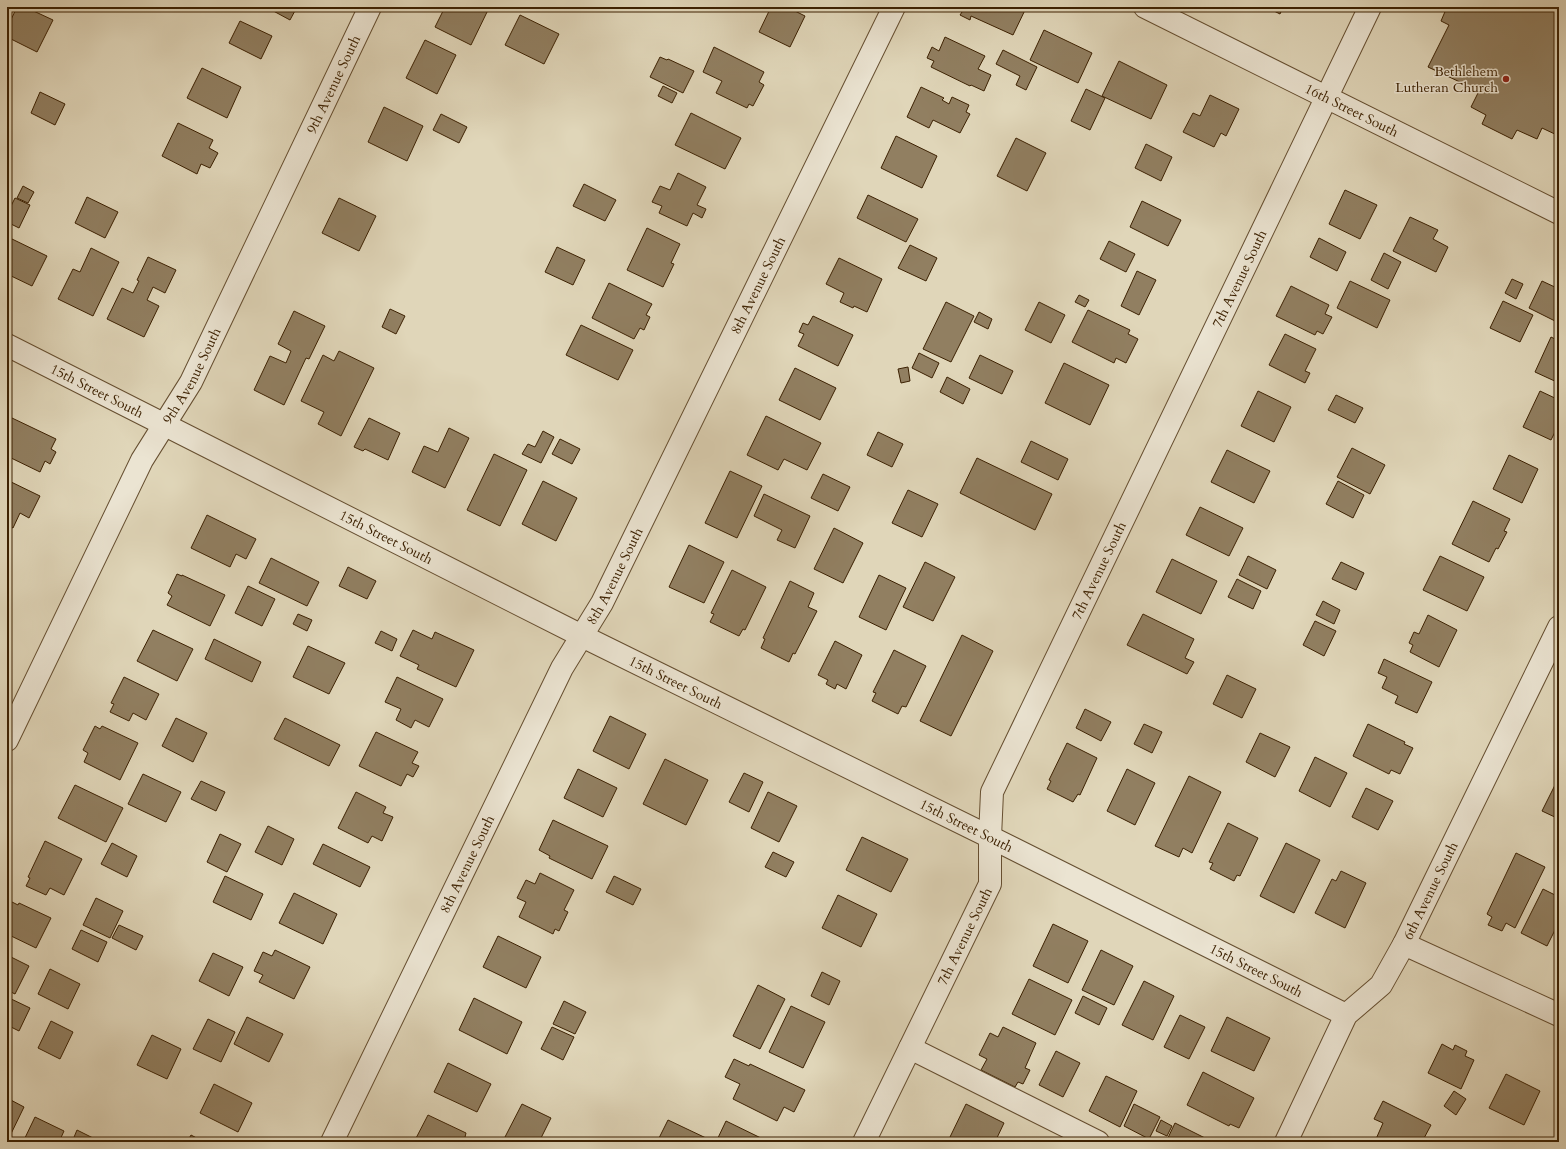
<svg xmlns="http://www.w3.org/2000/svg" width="1566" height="1149" viewBox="0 0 1566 1149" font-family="Cardo,serif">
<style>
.building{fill:#917f61;stroke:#3c2102}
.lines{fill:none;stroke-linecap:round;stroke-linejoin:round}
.minor-casing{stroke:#654e30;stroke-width:24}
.minor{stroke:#ebe4d2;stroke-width:22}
.poi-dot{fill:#8f2418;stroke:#ebe4d2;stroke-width:1.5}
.labels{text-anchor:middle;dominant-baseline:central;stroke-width:3;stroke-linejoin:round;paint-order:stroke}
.poi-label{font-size:14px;fill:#3c2102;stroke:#ebe4d2;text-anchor:end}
.street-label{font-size:14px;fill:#3c2102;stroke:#ebe4d2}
</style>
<rect width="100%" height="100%" fill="#e0d6b9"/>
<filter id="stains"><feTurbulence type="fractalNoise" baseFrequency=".005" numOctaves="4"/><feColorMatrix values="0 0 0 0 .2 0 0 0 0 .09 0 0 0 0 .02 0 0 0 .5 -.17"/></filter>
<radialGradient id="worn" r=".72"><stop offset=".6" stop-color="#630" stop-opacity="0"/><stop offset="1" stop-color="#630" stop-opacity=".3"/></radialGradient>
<path class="building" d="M17,7h8l28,13 -16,32 -30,-15v-9z
M266,7h31l-7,13z
M445,7h38l5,3 -17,35 -36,-18z
M771,7h16l18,9 -15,31 -31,-15z
M956,7h69l1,1 -13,27 -42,-19 -1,4 -10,-5 2,-3 -6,-3z
M1266,7h17l-3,7z
M1447,7h112v129l-17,-8 -5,11 -20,-9 -5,9 -30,-15 4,-9 -15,-8 8,-16 -51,-24 21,-42 -8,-4z
M520,15l39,19 -15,30 -39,-19z
M240,21l32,15 -11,23 -32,-16z
M1044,30l48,23 -14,30 -48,-23z
M945,37l40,19 -7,13 13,6 -7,16 -13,-6 -1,1 -39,-19 3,-6 -7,-3 5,-11 7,4z
M425,40l31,15 -19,39 -31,-16z
M714,47l50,25 -5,10 5,3 -11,21 -4,-2 -2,4 -31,-15 6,-12 -19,-9z
M1003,50l34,17 -11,23 -10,-5 4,-9 -24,-12z
M660,57l7,3 1,-1 26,12 -11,22 -33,-16z
M1119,61l48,24 -16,34 -49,-23z
M202,68l39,19 -14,31 -40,-20z
M663,86l14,7 -5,10 -14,-7z
M921,87l23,11 -2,2 7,4 3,-7 17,8 -3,7 4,2 -10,19 -27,-13 -4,8 -22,-11z
M1086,89l19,9 -15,32 -19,-9z
M40,92l25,12 -10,21 -24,-12z
M1210,95l29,14 -13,27 -5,-3 -7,14 -31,-15 10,-19 7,3z
M384,107l39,19 -16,35 -39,-19z
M691,113l50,25 -16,31 -50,-24z
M441,114l26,13 -8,16 -26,-13z
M178,123l35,17 -4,8 9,5 -8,15 -9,-4 -4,10 -35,-18z
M896,136l41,20 -15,32 -41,-20z
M1016,138l30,15 -19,38 -30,-15z
M1146,144l26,13 -11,24 -26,-13z
M678,173l28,14 -9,18 9,4 -4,9 -9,-5 -6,13 -28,-13 3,-7 -10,-4 8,-16 10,4z
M584,184l32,16 -11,21 -32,-15z
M23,186l11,6 -6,11 -11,-5z
M1345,190l32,15 -17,34 -31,-15z
M868,195l50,24 -12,23 -49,-24z
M87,197l31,15 -13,26 -30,-15z
M15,198l15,7 -11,23 -12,-6v-8z
M339,198l37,18 -17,35 -37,-18z
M1142,201l39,19 -13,26 -38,-19z
M1410,217l28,13 -5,9 15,8 -12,25 -43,-21z
M647,228l33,16 -9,19 3,1 -11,23 -36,-17z
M1319,238l27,14 -9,19 -27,-14z
M12,239l35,17 -15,30 -25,-12v-24z
M1109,241l26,13 -9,18 -26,-13z
M910,245l27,13 -11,23 -28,-13z
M557,247l28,13 -12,25 -28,-13z
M91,248l28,14 -26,54 -35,-17 15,-30 7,3z
M1384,253l17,9 -13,27 -17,-9z
M148,257l28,13 -11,23 -12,-6 -6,13 12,6 -15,31 -37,-18 15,-31 11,5 6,-12 -2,-1z
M839,258l43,21 -15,33 -13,-6 -1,2 -13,-6 4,-9 -18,-9z
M1137,271l19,9 -17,35 -18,-9z
M1512,279l11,5 -7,15 -11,-6z
M1350,281l40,19 -13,28 -40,-20z
M1542,281l17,8v34l-30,-15z
M609,283l43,21 -6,11 4,2 -6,13 -4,-2 -6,11 -42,-21z
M1291,286l38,19 -4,9 7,3 -9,17 -6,-3 -2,4 -39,-19z
M1079,295l10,5 -4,7 -10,-5z
M1503,301l30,14 -13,27 -30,-14z
M946,302l28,14 -23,46 -28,-13z
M1039,302l26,13 -14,28 -26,-13z
M390,309l15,7 -9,18 -14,-7z
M1088,310l42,20 -2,4 10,5 -12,24 -10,-5 -2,5 -42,-21z
M294,311l31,15 -16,33 -3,-1 -22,47 -30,-15 16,-34 16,7 5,-12 -13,-7z
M979,312l13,7 -4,10 -14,-7z
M813,316l40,19 -15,31 -40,-20 6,-12 -5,-2 4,-9 5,2z
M581,325l52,25 -15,30 -52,-25z
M1285,334l31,15 -11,22 5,2 -5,10 -36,-18z
M1551,337l8,4v42l-24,-11z
M339,351l35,17 -33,68 -23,-12 6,-12 -23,-11 22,-46 11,6z
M919,353l20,10 -7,15 -20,-10z
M980,355l33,16 -11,23 -33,-16z
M1064,363l45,22 -19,40 -45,-22z
M908,367l2,14 -9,2 -3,-14z
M795,368l41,20 -16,32 -41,-20z
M947,377l23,12 -7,15 -23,-12z
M1258,391l33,16 -17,35 -33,-16z
M1540,391l19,9v24l-8,16 -28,-13z
M1336,395l27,13 -8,15 -27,-13z
M766,416l55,27 -14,27 -23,-11 -6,11 -31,-15z
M12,418l44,21 -5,10 5,3 -6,12 -5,-3 -5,11 -33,-16v-29z
M369,418l31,15 -12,27 -23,-11 -2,2 -9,-4z
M449,428l20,10 -24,50 -33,-16 12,-26 14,6z
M543,431l11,6 -13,26 -19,-9 6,-10 7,3z
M878,432l25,12 -11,23 -25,-12z
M560,439l20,10 -8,15 -20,-10z
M1031,441l37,18 -10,21 -37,-18z
M1352,448l33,17 -15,29 -33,-17z
M1227,450l43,21 -16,32 -43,-21z
M494,454l33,16 -27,56 -33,-16z
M1509,455l29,14 -16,34 -29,-14z
M977,458l75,36 -17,36 -75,-37z
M730,471l32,15 -25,52 -32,-15z
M823,474l27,13 -12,24 -27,-13z
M7,480l33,16 -11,22 -9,-5 -7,15 -6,-3z
M543,481l34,17 -21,43 -34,-17z
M1338,481l26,14 -11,23 -27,-14z
M908,490l30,14 -16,33 -30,-14z
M764,494l46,22 -15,32 -18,-8 5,-10 -28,-14z
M1473,501l37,18 -6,12 3,1 -9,17 -2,-1 -7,14 -37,-18z
M1200,507l43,21 -14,28 -43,-21z
M207,515l49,24 -10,20 -10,-5 -6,13 -39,-19z
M834,528l29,15 -20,40 -29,-14z
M689,545l35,17 -20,41 -35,-16z
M1248,556l28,14 -9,19 -28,-14z
M1440,556l44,21 -17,34 -44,-21z
M271,558l48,24 -12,24 -48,-23z
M1172,559l45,22 -16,33 -45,-22z
M925,562l30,15 -22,44 -30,-14z
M1341,562l23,11 -8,17 -24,-11z
M348,567l28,14 -9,18 -28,-13z
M732,570l34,17 -21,43 -2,-1 -4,7 -29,-14 4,-8 -3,-1z
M177,574l5,2v-1l43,20 -15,31 -43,-21 5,-9 -4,-3z
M879,575l27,13 -20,42 -27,-13z
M1237,579l24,12 -8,18 -25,-12z
M790,581l24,12 -6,14 9,4 -22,43 -2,-1 -4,9 -28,-14 4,-9 -2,-1z
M248,586l27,13 -13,27 -27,-13z
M1323,601l17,9 -6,14 -18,-9z
M298,614l14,6 -5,11 -14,-7z
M1143,614l51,25 -9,19 9,4 -7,12 -60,-29z
M1428,615l29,15 -18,37 -29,-15 3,-7 -4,-2 5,-11 5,2z
M1315,621l21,10 -12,25 -21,-11z
M153,630l40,19 -16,32 -40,-20z
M413,630l19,9 3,-7 39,18 -18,37 -39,-18 2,-4 -19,-9z
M381,631l16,8 -5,12 -17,-8z
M962,635l31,16 -42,85 -31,-15z
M214,639l47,23 -9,20 -47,-23z
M835,641l27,14 -16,34 -9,-5 -2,5 -9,-5 2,-4 -10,-5z
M308,646l37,17 -16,31 -36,-17z
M894,650l32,16 -20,41 -4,-1 -4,8 -26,-13 4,-8 -3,-1z
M1384,659l48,23 -15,31 -22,-10 3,-7 -16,-8 5,-11 -9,-4z
M1227,675l29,14 -14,29 -29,-14z
M124,677l35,17 -13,26 -13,-7 -4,8 -19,-9 4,-8 -3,-1z
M397,677l46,22 -14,28 -14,-7 -4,8 -15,-8 5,-11 -16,-7z
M1085,709l26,13 -10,19 -25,-13z
M610,716l36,18 -17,35 -36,-18z
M176,718l31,15 -14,29 -31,-16z
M285,718l55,27 -11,21 -55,-27z
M1144,724l18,8 -10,21 -18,-9z
M1368,724l37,18 -1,2 9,4 -13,26 -9,-4 -2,4 -36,-18z
M95,726l5,3 2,-3 36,17 -18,37 -36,-18 4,-9 -5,-3z
M376,732l42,20 -6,11 7,3 -6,11 -6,-3 -6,12 -42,-20z
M1260,733l30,14 -15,30 -29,-15z
M1067,743l30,15 -17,37 -2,-1 -5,8 -26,-13 4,-8 -2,-1z
M1315,757l32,16 -17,34 -31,-16z
M665,759l43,21 -22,45 -43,-21z
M578,769l39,19 -14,29 -39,-19z
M1127,769l28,14 -20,42 -28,-14z
M744,773l19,9 -14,30 -20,-10z
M143,774l38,18 -15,30 -38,-18z
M1189,776l32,16 -29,61 -9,-5 -4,9 -24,-11z
M201,781l24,11 -9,19 -25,-12z
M1557,781l2,1v37l-17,-8z
M75,785l48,23 -17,34 -48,-24z
M1366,788l27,13 -15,29 -26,-13z
M356,792l30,15 -3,6 10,4 -11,24 -10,-5 -4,7 -30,-15z
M768,792l29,14 -18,36 -28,-14z
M553,820l55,26 -16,33 -43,-21 1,-2 -11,-6z
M1228,823l30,15 -18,38 -3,-1 -3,6 -24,-12 3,-6 -4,-1z
M268,826l26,13 -12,26 -27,-13z
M220,834l21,10 -14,28 -20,-10z
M862,837l46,22 -17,33 -45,-22z
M45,841l37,18 -18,36 -14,-7 -4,7 -20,-9 4,-8 -2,-1z
M112,843l25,13 -10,21 -26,-13z
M1286,843l34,17 -26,53 -34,-17z
M323,844l47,23 -10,20 -47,-23z
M773,852l21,10 -8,15 -21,-10z
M1516,853l29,14 -30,61 -9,-5 -4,8 -14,-6 4,-8 -5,-3z
M1341,871l25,12 -21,45 -30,-15 17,-34 4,2z
M540,873l34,17 -10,20 4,2 -9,19 -4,-2 -2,5 -34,-17 7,-15 -9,-4 9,-18 9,4z
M225,876l38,18 -12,26 -38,-18z
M614,876l27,13 -8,16 -27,-13z
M1543,889l16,8v25l-12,24 -26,-13z
M294,893l43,21 -14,30 -44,-21z
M838,895l39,19 -16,33 -39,-19z
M96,898l27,13 -13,27 -27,-13z
M10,901l8,4 1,-2 32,15 -15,30 -29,-14v-27z
M1053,924l35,17 -20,42 -35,-17z
M119,925l24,11 -7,14 -24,-12z
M81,930l26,12 -9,20 -26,-13z
M498,936l43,21 -15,31 -43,-21z
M275,950l35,17 -16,32 -35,-17 4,-7 -9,-4 9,-19 9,4z
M1101,950l32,16 -19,39 -32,-15z
M213,953l30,14 -14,29 -30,-15z
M7,955l22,11 -14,28 -8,-4z
M50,969l30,15 -12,25 -30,-15z
M822,972l18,9 -11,24 -18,-9z
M1029,979l43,21 -17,35 -43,-21z
M1144,981l30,15 -21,44 -31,-15z
M758,985l27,14 -25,50 -27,-13z
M1083,996l24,12 -8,17 -24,-12z
M7,997l23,11 -11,23 -12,-6z
M474,998l48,24 -15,32 -48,-24z
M564,1001l22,11 -11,22 -22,-10z
M791,1006l34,16 -22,46 -34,-16z
M1180,1015l25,12 -16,32 -25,-12z
M247,1017l36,17 -14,28 -35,-18z
M1227,1017l43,21 -16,33 -43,-20z
M208,1019l27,13 -14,30 -28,-13z
M51,1021l22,11 -13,27 -22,-11z
M552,1027l22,10 -11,23 -22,-11z
M1003,1027l33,16 -11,25 5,2 -7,14 -5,-2 -3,5 -34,-17 6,-11 -8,-4 11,-22 8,4z
M152,1035l29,14 -14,30 -30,-14z
M1442,1044l11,6 2,-5 12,6 -2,5 9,4 -13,29 -33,-16z
M1056,1051l24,12 -17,34 -24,-12z
M734,1059l15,7 1,-2 55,26 -11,22 -10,-5 -7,14 -44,-22 7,-15 -15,-7z
M448,1063l43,21 -14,28 -43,-20z
M1203,1072l51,26 -15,30 -9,-4 -1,2 -42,-21z
M1506,1074l34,17 -16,34 -35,-17z
M1106,1076l31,15 -17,36 -31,-16z
M214,1084l38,19 -14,29 -38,-19z
M1454,1091l12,8 -10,16 -12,-9z
M7,1098l17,9 -17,35z
M1383,1101l48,24 -9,17h-40l-6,-3 7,-16 -9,-4z
M522,1104l29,14 -12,24h-24l-10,-5z
M966,1104l38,19 -9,19h-34l-11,-5z
M1134,1104l26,13 -11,22 -25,-13z
M428,1115l38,18 -1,4 8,5h-59z
M35,1117l29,14 -5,11h-36z
M668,1120l38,18 -2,4h-47z
M1161,1120l11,6 -5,10 -11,-5z
M726,1121l39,19 -1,2h-48z
M1175,1123l38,19h-47z
M77,1130l24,12h-29z
M191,1135l13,7h-17z"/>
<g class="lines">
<defs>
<g id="minor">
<path id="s1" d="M1145,7l414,206"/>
<path id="s2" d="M7,345l575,291 408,201 356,178"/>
<path id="s3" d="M7,740l135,-280 49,-78 179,-375"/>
<path d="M1404,944l155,71"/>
<path d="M910,1048l188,94"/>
<path id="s4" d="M332,1142l230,-474 40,-65 292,-596"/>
<path id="s5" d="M864,1142l126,-258v-47l2,-45 378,-785"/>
<path id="s6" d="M1286,1142l60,-127 35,-30 23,-41 155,-317"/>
</g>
</defs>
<use href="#minor" class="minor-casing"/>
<use href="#minor" class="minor"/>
</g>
<circle class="poi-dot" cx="1506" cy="79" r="4"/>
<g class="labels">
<g class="poi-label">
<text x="1498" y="71">Bethlehem<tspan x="1498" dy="16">Lutheran Church</tspan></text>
</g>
<g class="street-label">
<text stroke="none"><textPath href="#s3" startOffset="733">9th Avenue South</textPath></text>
<text stroke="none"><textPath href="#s1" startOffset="231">16th Street South</textPath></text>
<text stroke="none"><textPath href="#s5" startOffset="949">7th Avenue South</textPath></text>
<text stroke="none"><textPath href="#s4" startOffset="957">8th Avenue South</textPath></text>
<text stroke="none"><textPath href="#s3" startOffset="409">9th Avenue South</textPath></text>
<text stroke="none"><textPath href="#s2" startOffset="101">15th Street South</textPath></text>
<text stroke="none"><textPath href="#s2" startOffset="425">15th Street South</textPath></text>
<text stroke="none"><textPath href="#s5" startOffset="625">7th Avenue South</textPath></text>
<text stroke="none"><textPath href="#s4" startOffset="633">8th Avenue South</textPath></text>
<text stroke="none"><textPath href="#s2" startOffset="749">15th Street South</textPath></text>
<text stroke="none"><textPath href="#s2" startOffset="1073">15th Street South</textPath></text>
<text stroke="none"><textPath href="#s4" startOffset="309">8th Avenue South</textPath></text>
<text stroke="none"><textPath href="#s6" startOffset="293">6th Avenue South</textPath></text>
<text stroke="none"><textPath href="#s5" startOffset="229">7th Avenue South</textPath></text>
<text stroke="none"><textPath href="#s2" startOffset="1397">15th Street South</textPath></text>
</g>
</g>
<rect width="1566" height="1149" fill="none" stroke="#e0d6b9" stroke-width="24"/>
<rect x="8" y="8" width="1550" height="1133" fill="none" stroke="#3c2102" stroke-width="2"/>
<rect x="12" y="12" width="1542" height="1125" fill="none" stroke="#3c2102"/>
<rect width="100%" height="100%" filter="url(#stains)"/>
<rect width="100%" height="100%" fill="url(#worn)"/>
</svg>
